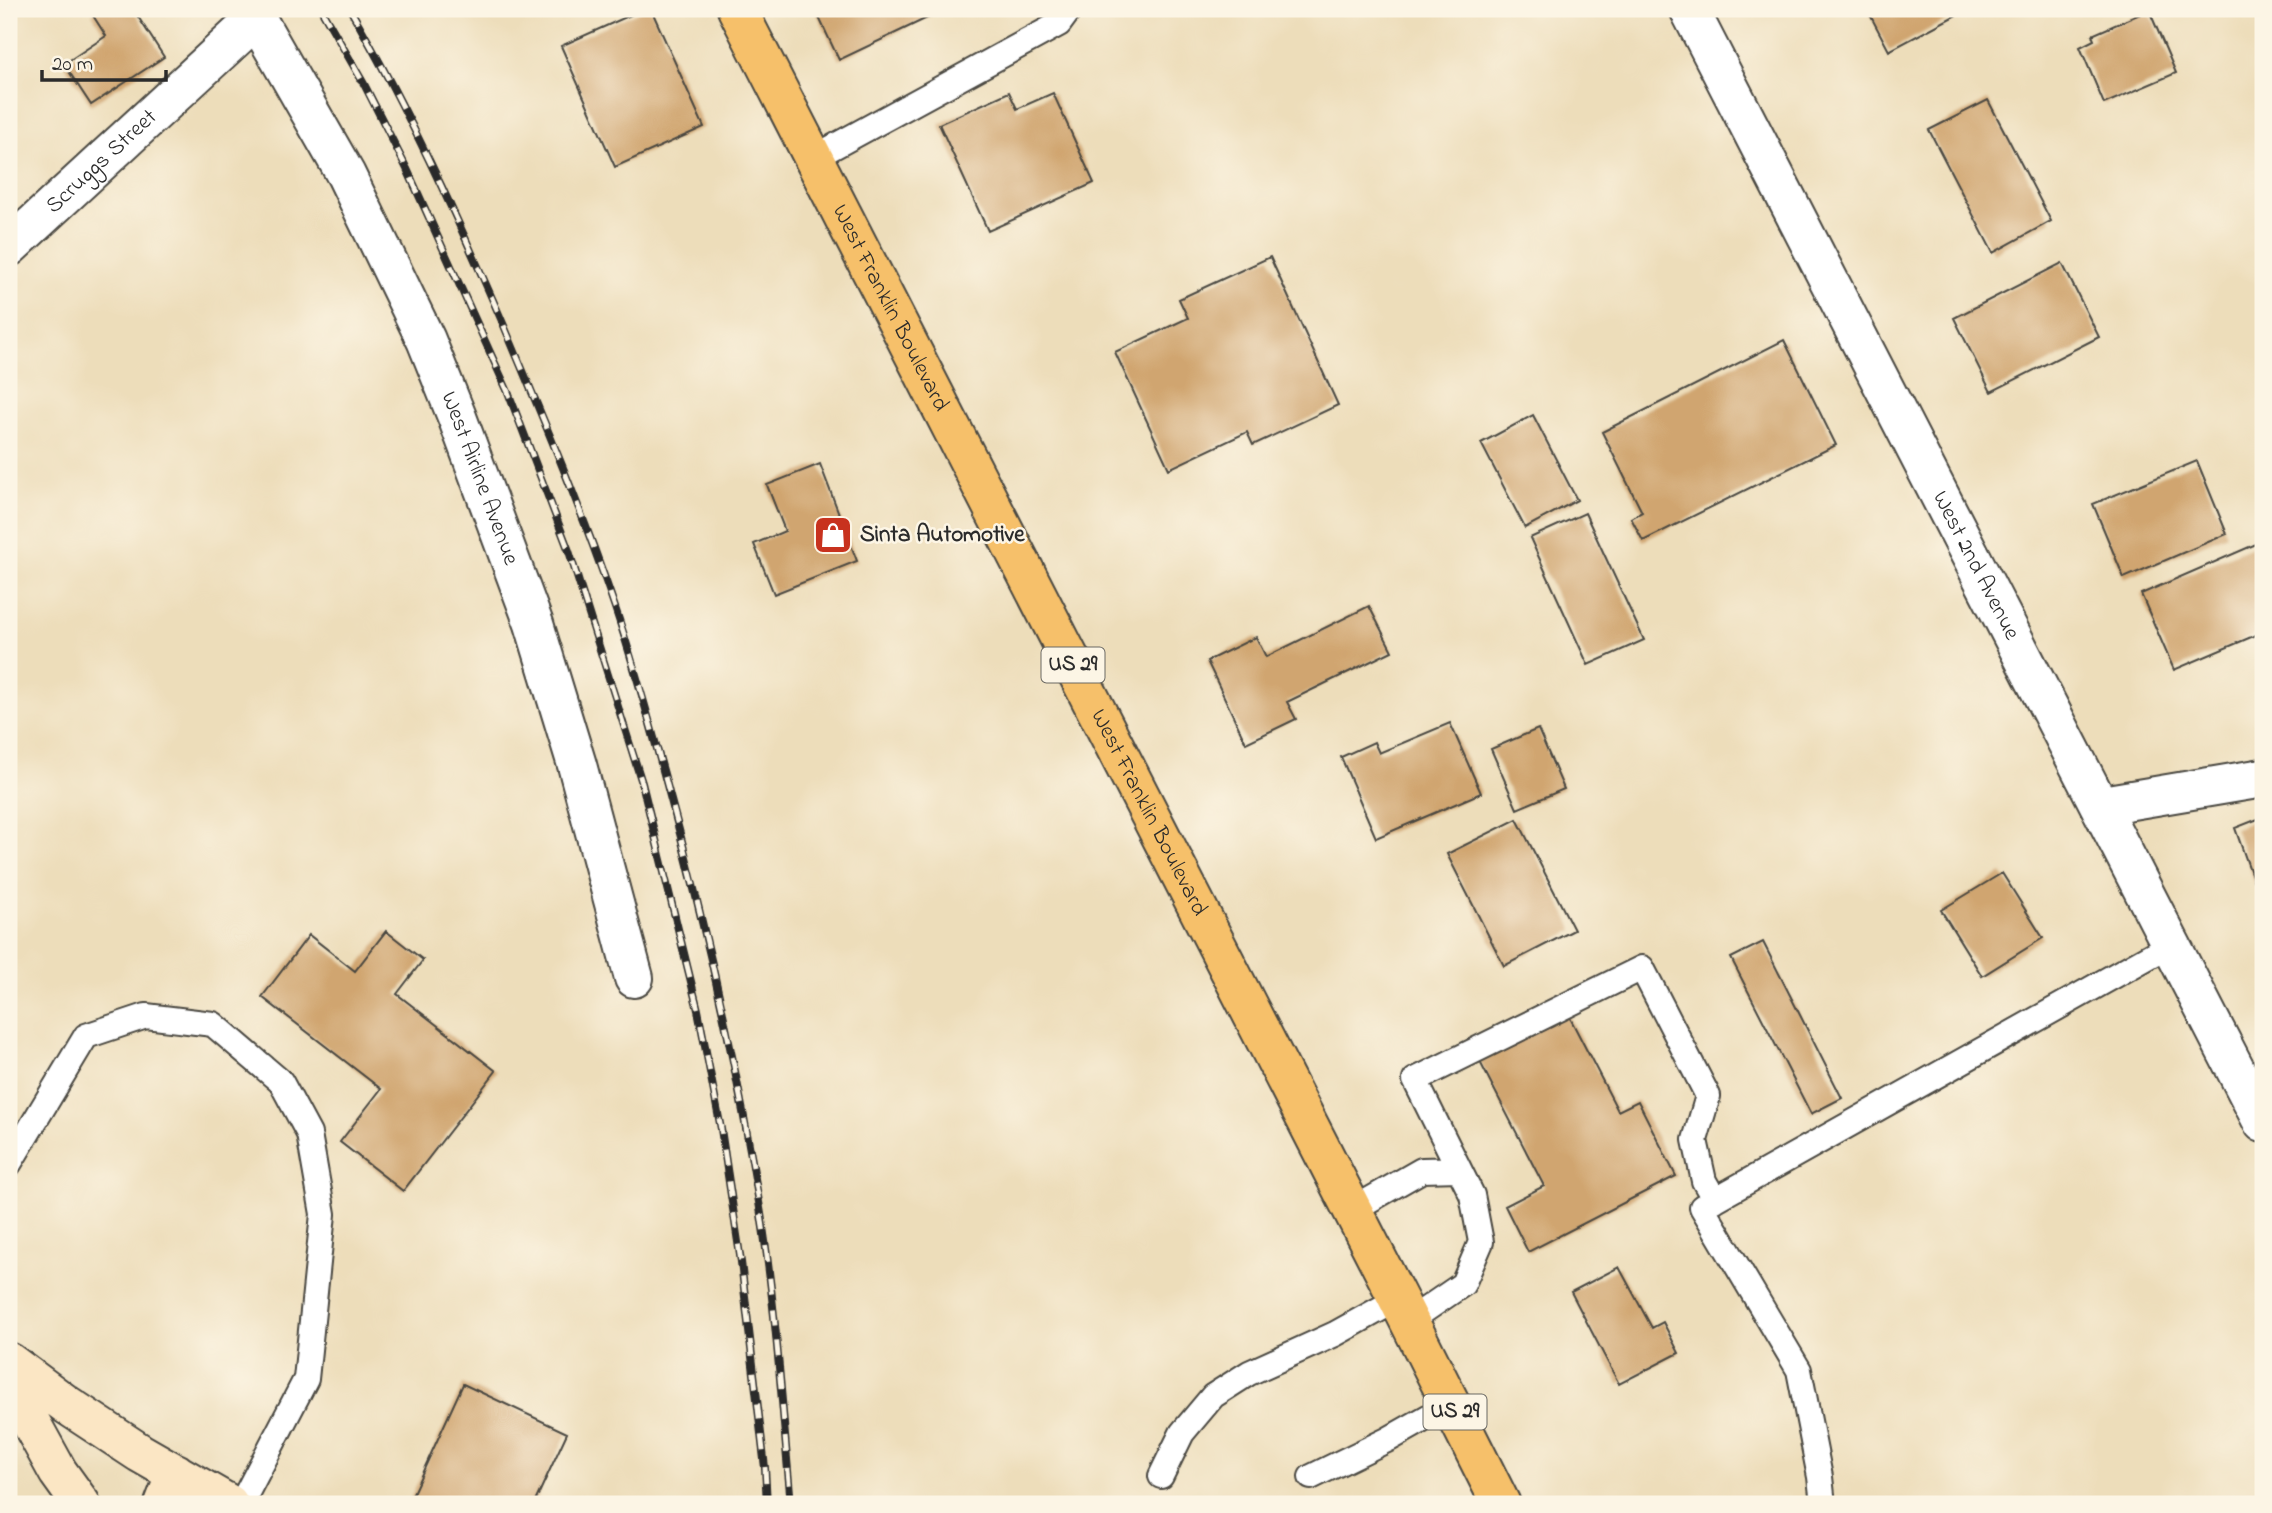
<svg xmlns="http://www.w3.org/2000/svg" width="2272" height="1513" viewBox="0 0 2272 1513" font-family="'Indie Flower',sans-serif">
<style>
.building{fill:#d0a570}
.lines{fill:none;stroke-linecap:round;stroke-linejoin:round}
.service-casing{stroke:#484640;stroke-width:28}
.minor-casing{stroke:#484640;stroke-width:42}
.tertiary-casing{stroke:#484640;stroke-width:42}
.secondary-casing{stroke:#484640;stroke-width:42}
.primary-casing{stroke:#484640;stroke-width:42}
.service{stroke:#fff;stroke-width:24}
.minor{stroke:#fff;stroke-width:38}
.tertiary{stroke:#fff;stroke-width:38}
.secondary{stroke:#fbe6c4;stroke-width:38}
.primary{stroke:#f6c06b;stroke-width:38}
.rail-casing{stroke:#2b2b2b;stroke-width:8}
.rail{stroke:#fcf5e5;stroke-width:5;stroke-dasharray:16;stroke-linecap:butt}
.labels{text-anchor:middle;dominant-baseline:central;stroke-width:5;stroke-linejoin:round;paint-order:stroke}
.shield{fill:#fcf5e5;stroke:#6a6863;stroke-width:2}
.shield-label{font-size:21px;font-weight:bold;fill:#2b2b2b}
.street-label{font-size:23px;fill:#2b2b2b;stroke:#fcf5e5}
.poi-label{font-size:23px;font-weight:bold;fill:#2b2b2b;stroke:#fcf5e5;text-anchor:start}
</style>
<rect width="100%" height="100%" fill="#fcf5e5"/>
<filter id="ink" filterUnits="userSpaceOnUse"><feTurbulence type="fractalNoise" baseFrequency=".0143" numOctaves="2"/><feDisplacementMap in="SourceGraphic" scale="14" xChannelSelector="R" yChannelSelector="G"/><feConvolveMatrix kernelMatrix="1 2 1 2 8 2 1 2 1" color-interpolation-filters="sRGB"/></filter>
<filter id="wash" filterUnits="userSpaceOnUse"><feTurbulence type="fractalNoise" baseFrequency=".00686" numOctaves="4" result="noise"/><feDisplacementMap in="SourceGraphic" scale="28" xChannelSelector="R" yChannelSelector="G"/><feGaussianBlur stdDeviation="1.57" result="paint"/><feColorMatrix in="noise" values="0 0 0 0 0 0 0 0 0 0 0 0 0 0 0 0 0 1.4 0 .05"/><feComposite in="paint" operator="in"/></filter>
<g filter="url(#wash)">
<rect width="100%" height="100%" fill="#edddba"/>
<g id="blocks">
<path class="building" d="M100,9h33l31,48 -73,48 -27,-41 42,-28 -14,-22z
M644,9h7l53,118 -89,40 -54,-121z
M815,9h131l-107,51z
M1867,9h91l2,4 -71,38z
M2149,10l27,63 -72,31 -24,-57 14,-7 -2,-5z
M1009,92l8,17 36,-16 41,90 -106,48 -49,-107z
M1988,100l63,121 -58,32 -64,-123z
M1270,257l68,148 -85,40 -6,-13 -78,37 -54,-117 73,-34 -9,-19z
M2062,263l37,74 -108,55 -37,-74z
M1784,340l52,105 -193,96 -12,-23 11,-6 -40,-80z
M1533,415l44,85 -52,28 -44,-85z
M2197,461l30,73 -103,44 -31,-74z
M820,464l37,97 -83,33 -20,-50 31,-13 -18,-46z
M1585,513l59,127 -56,25 -58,-127z
M2263,541v91l-89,38 -33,-76z
M1369,606l23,45 -105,51 9,17 -50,24 -39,-82 49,-24 10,20z
M1450,723l31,70 -105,45 -35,-81 33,-15 5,11z
M1538,729l26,60 -47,20 -26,-60z
M2263,817v70l-6,3 -22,-62z
M1517,819l57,111 -70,36 -57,-112z
M2002,873l41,65 -61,38 -41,-66z
M386,931l37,29 -26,34 99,77 -93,120 -63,-49 41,-53 -119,-92 47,-62 46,36z
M1763,942l79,156 -31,16 -80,-156z
M1567,1012l51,99 20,-10 38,75 -148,76 -23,-46 39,-20 -66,-128z
M1619,1267l33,61 11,-6 16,31 -60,31 -48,-92z
M463,1384l104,49 -33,71h-126z"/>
</g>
</g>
<g filter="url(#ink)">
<use href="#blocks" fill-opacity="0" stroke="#484640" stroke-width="2"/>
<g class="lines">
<defs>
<path id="service" d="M813,158l246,-134 11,-15
M9,1164l77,-128 60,-20 67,8 68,58 28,52 14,80 -17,165 -65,125
M1459,1169l-44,-89 227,-112 66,128 -13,44 9,41 11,19
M1352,1210l70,-40 37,-1 13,26 9,47 -18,42 -54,37
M1161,1476l21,-43 31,-37 36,-23 86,-39 63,-35
M1311,1477l78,-38 62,-35
M1823,1504l-3,-27 -21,-107 -97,-163 469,-263"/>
<g id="minor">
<path id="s1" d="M251,9l95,166 80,165 31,77 77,207 43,141 57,213"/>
<path id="s2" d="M9,247l248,-229"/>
<path d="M2102,805l161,-27"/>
</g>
<g id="tertiary">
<path id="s3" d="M1689,9l574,1114"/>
</g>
<path id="secondary" d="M9,1362l58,43 73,48 89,51
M9,1388l10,13 39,71 23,32
M164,1504l12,-31"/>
<g id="primary">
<path id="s4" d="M737,9l661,1290 103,205"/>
</g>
</defs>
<use href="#service" class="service-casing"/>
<use href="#minor" class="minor-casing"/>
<use href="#tertiary" class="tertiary-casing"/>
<use href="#secondary" class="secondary-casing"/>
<use href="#primary" class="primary-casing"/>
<use href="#service" class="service"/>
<use href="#minor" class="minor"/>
<use href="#tertiary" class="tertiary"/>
<use href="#secondary" class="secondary"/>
<use href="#primary" class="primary"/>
<defs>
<path id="rail" d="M321,9l43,75 43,85 101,223 61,159 73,232 56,227 23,119 20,133 24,206 2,36
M350,9c59,102 108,211 155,319 37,88 74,175 105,265 21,59 37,120 54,181 40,145 73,292 97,440 15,96 21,193 30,290"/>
</defs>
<use href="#rail" class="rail-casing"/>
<use href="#rail" class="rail"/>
</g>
</g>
<defs>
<symbol id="shop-square" viewBox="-11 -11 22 22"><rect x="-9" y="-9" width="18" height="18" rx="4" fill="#c8321e" stroke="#fcf5e5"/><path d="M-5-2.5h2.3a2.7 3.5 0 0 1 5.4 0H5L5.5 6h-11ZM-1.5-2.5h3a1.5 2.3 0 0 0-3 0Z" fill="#fff"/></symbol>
</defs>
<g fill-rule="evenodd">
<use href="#shop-square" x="811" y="513" width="44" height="44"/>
</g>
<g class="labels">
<g class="shield">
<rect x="1041.5" y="647.5" width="63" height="35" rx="5"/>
<rect x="1423.5" y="1394.5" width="63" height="35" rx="5"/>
</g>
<g class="shield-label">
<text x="1073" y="665">US 29</text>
<text x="1455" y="1412">US 29</text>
</g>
<g class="street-label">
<text stroke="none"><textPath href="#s2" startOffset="126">Scruggs Street</textPath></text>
<text stroke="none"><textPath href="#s4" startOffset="336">West Franklin Boulevard</textPath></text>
<text stroke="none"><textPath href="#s1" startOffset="523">West Airline Avenue</textPath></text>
<text stroke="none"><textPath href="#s3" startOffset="626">West 2nd Avenue</textPath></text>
<text stroke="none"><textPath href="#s4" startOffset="903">West Franklin Boulevard</textPath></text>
</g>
<g class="poi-label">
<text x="860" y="535">Sinta Automotive</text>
</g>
</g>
<rect width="2272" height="1513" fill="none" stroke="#fcf5e5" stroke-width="35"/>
<path d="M42 70v10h124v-10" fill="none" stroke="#2b2b2b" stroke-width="3.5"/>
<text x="52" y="70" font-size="21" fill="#2b2b2b" stroke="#fcf5e5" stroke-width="5" paint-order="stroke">20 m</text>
</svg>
